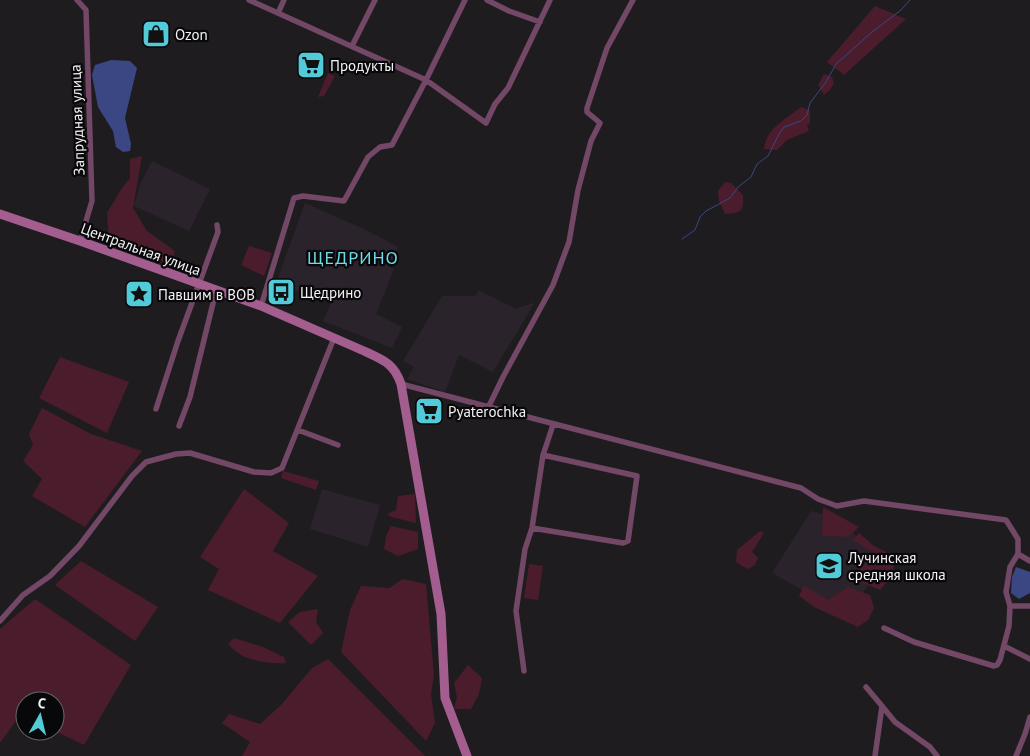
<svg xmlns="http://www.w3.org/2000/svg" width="1030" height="756" viewBox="0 0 1030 756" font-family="'PT Sans',sans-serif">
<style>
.built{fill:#2a232c}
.green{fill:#4a1c2c}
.water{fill:#3a4783}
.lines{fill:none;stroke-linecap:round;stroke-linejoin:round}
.stream{stroke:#3a4783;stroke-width:1}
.street{stroke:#724866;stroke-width:5.5}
.secondary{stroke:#a35e8f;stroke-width:9}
.labels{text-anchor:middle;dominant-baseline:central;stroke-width:4.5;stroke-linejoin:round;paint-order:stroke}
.poi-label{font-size:15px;fill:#f3f1f4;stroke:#080709;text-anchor:start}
.street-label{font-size:15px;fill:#f3f1f4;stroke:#080709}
.quarter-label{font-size:18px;letter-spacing:1px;fill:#70dae7;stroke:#080709}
</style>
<rect width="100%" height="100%" fill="#1f1c20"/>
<path class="built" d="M152,161l58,28 -21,42 -55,-25 6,-22z
M305,203l61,27 32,17 -9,20 5,2 -18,45 26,13 -10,21 -69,-27 8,-17 -55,-21z
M478,290l38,19 16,-6 2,1 -41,68 -34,-17 -14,37 -38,-13 7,-12 -11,-6 39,-65h34z
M322,489l58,16 -12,42 -58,-18z
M811,511l21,6 55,42 -40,56 -75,-42z"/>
<path class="green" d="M875,6l31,13 -62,56 -17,-13z
M328,73l7,3 -11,20 -6,1z
M824,74l8,3 2,6 -4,7 -6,5 -6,-10z
M801,107l9,3v13l-3,2 2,6 -22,9 -10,10 -13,-1c2,-21 22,-30 37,-42z
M142,156l-9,52 14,23 28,20 -4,14 -62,-24 -2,-28 15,-25 8,-10v-19z
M725,182l6,1 12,12c1,17 -2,18 -18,19l-6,-13 -1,-10z
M249,246l23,7 -8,23 -23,-11z
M60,357l69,25 -22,51 -68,-35z
M42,408l49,26 51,17 -57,76 -53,-31 10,-17 -19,-18 10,-16 -4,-11z
M283,471l36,10 -3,9 -35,-12z
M244,489l45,34 -16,28 45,25 -38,47 -72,-33 11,-21 -19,-12z
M415,494l1,29 -25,-6 -4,-3 9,-4 2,-14z
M823,507l36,20 -11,10 -26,-1z
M391,526l27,6v17l-20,7 -14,-7 2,-13z
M760,531l4,2 -12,19 6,6 -4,8 -7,3 -11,-7 1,-12z
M859,533l15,13 12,6 8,14 -1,9 -13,15 -25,-10 8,-15 9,-7 1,-6 -20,-12z
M81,561l77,46 -23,34 -80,-56z
M529,564l14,2 -5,34 -14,-2z
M403,579l23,5 8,91 -3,19 4,29 -9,18 -85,-89 9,-42 11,-24 28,2z
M804,585l24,15 20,-13 22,8 4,13 -6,12 -10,7 -44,-20 -15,-11z
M35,599l96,66 -47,80 -29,-14v-30h-30v15l-4,-2 -21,29v-114z
M318,609l-2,13 7,11 -12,12 -23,-23 12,-10z
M234,638l29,9 21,10 2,6c-12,1 -36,-2 -45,-8 -5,-3 -9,-7 -13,-11z
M328,659l97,97h-183l8,-14 -28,-19 7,-9 31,10 21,-19 31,-37z
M468,665l14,13 -3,16 -8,15h-17l3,-12 -3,-14z"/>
<path class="water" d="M111,60l19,1 7,7 -12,50 6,26 -1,7 -7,1 -7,-5 -3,-16 -15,-24 -6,-32 3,-10z
M1016,567l14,5v21l-11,6 -8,-6 1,-16z"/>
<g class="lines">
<path class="stream" d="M682,239l13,-9 5,-13 6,-6 24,-13 8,-11 13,-10 6,-13 11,-8 11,-22 5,-7 17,-6 6,-6 3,-12 16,-21 10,-18 36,-32 29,-22 9,-10"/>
<path class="street" d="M77,0l9,10 6,191 -12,40
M249,0l177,80 60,43 9,-19 13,-16 42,-88
M487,0l22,11 31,11
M278,13l6,-13
M352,46l23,-46
M261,306l33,-108 9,-2 41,5 24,-44 12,-10 12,-2 34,-65 39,-80
M401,384l400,104 17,11 19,7 27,-5 142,19 12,19v15l-8,13 -4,25 4,14 -1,20 -9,34 -3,5 -3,1 -80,-24 -30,-14
M488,408l15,-31 50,-92 16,-43 9,-52 13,-49 9,-18 -13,-11v-4l20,-60 26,-48
M156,409l22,-68 40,-109 -1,-7
M179,426l11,-29 26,-106
M298,430l40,15
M532,528l91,15 5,-2 9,-65 -94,-21
M1018,554l12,7
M1010,606h20
M0,621l23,-26 27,-19 29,-30 53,-70 14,-14 30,-8 14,-1 64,19 17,1 11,-5 52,-130
M1004,646l26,13
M524,671l-8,-60 9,-62 7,-21 11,-73 10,-30
M866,687l16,19 -7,50
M882,706l13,16 35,25 7,9
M1016,756l9,-22 5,-17"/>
<path class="secondary" d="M0,214l80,27 181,65 103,45c19,9 30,12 37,33l40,230 4,84 22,58"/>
</g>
<defs>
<symbol id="shop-square" viewBox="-11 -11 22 22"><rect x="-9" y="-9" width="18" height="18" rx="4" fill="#52cbd9" stroke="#080709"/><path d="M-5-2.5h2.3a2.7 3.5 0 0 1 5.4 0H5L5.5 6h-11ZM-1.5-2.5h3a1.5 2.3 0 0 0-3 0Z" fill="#111"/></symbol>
<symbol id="supermarket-square" viewBox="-11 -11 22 22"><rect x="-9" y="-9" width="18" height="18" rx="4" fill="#52cbd9" stroke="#080709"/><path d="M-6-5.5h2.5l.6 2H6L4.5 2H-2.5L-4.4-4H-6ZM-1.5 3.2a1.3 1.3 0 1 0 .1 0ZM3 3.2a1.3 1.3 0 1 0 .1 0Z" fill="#111"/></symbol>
<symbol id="bus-square" viewBox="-11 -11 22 22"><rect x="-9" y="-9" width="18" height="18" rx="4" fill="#52cbd9" stroke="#080709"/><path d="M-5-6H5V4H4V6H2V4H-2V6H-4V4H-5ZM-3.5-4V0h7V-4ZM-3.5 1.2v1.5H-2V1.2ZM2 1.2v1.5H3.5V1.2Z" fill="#111"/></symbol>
<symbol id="sight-square" viewBox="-11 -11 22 22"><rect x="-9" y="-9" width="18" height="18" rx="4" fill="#52cbd9" stroke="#080709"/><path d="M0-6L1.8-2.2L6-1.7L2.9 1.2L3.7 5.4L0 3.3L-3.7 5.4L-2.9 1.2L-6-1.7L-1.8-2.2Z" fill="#111"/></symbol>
<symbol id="school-square" viewBox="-11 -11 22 22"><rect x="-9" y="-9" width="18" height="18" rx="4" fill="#52cbd9" stroke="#080709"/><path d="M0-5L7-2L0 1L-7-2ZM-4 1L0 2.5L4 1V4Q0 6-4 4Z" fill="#111"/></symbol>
</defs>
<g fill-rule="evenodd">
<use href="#shop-square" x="140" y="18" width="32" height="32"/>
<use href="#supermarket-square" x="295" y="49" width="32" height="32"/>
<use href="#bus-square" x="265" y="276" width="32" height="32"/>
<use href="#sight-square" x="123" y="278" width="32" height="32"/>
<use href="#supermarket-square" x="413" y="395" width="32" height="32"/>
<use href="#school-square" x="813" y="550" width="32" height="32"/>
</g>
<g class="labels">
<g class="poi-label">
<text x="175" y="34">Ozon</text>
<text x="330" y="65">Продукты</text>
<text x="300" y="292">Щедрино</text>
<text x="158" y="294">Павшим в ВОВ</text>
<text x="448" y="411">Pyaterochka</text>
<text x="848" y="557">Лучинская<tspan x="848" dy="17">средняя школа</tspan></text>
</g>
<g class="street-label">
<text transform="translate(77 120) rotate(-92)">Запрудная улица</text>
<text transform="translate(141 249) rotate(20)">Центральная улица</text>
</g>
<g class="quarter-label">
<text x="353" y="257">ЩЕДРИНО</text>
</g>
</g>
<g transform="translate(40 716) rotate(8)"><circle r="24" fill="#080709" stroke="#666567"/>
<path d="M0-4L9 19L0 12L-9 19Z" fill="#52cbd9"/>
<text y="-8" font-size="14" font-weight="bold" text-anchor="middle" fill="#f3f1f4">С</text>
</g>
</svg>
